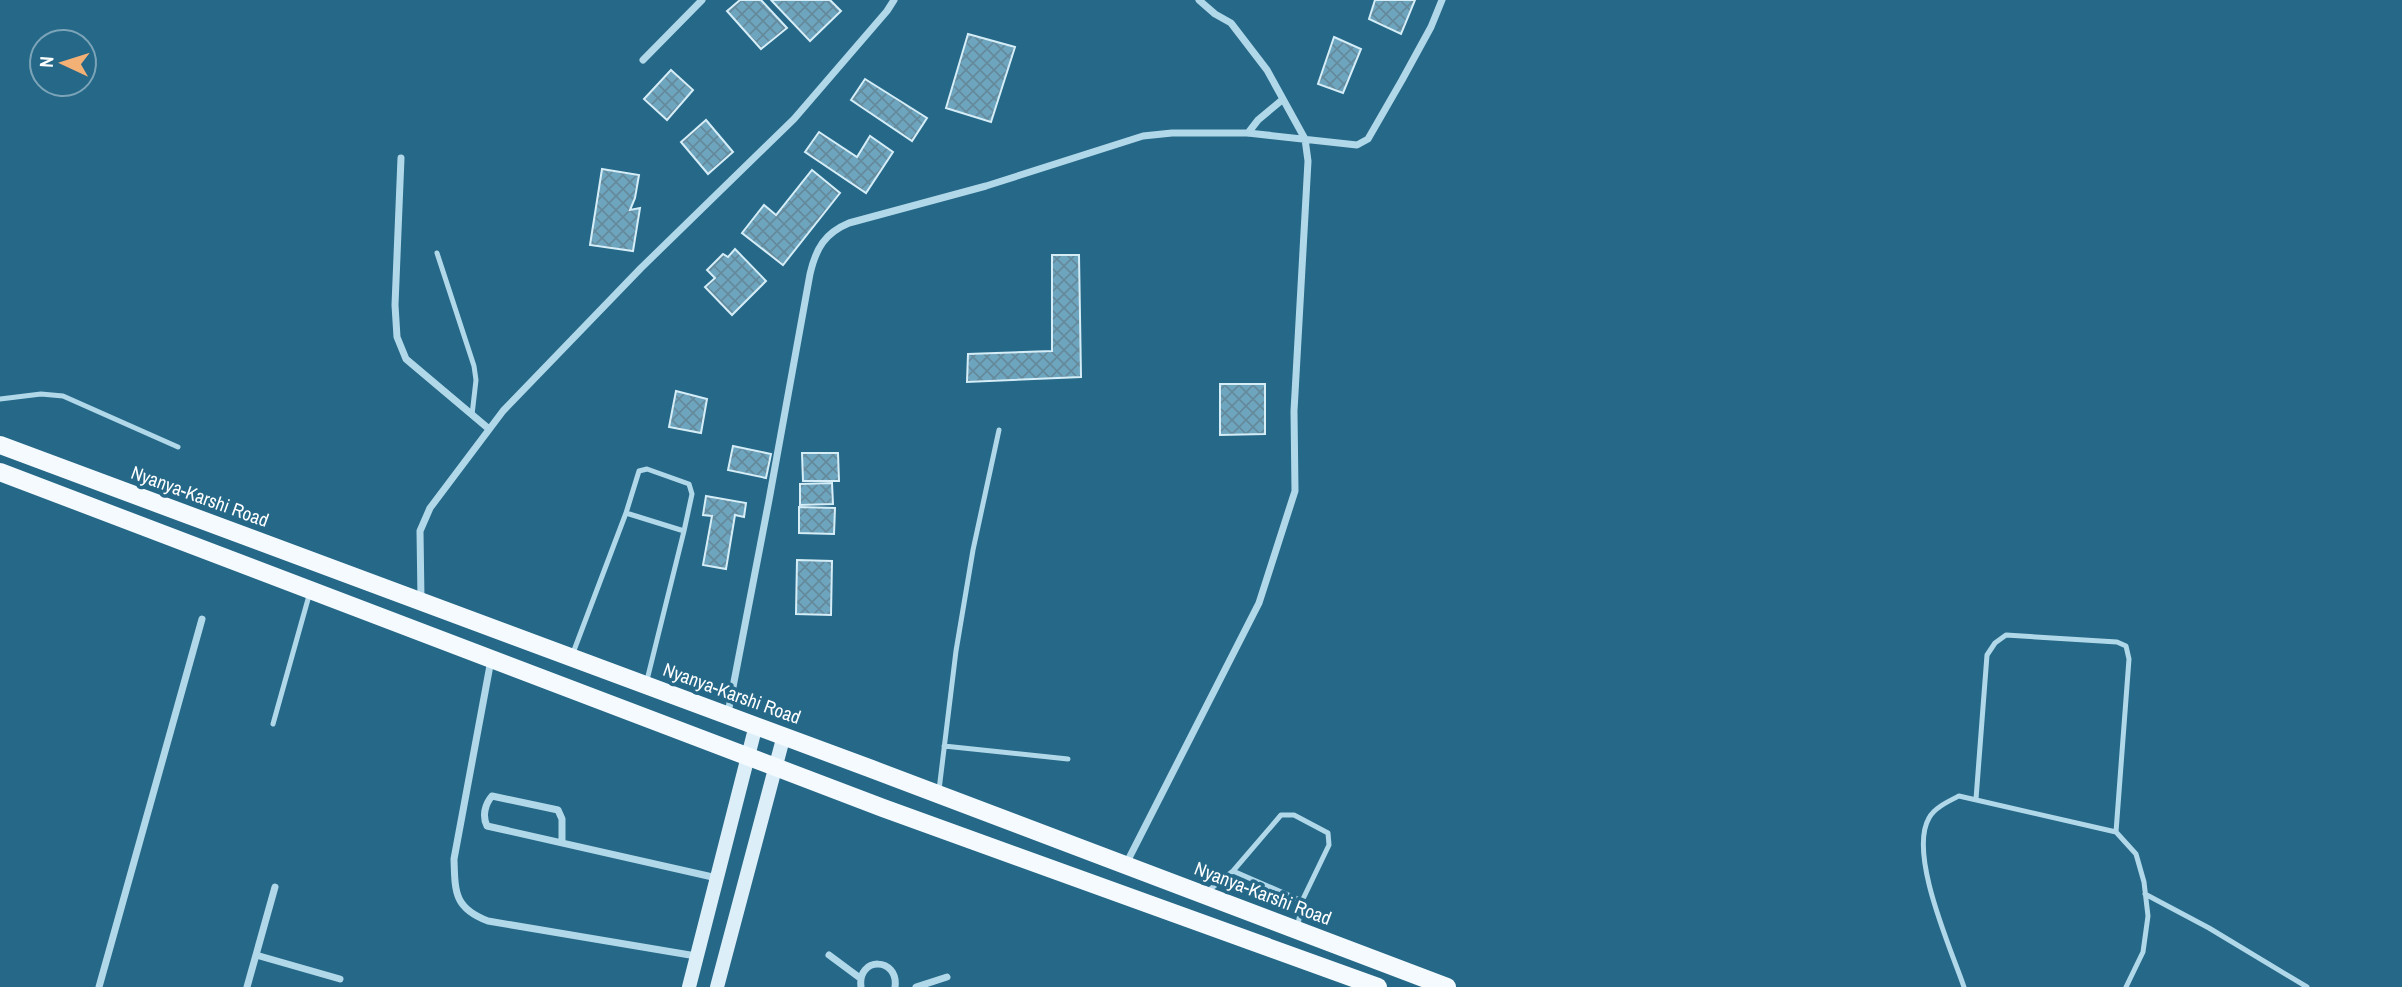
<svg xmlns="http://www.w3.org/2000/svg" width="2402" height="987" viewBox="0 0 2402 987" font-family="'Archivo Narrow',sans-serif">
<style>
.building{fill:url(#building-cross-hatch);stroke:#d5edf7;stroke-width:2}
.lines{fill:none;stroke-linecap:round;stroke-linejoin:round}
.lane{stroke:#b1d8e9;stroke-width:5}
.street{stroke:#b1d8e9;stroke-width:7}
.secondary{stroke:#dceef8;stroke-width:14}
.primary{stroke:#f4fafe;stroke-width:18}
.labels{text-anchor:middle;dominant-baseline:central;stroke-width:7;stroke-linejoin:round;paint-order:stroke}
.street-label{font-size:19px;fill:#fff;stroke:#256888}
</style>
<defs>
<pattern id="building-cross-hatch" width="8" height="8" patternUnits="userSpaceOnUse" patternTransform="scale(1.75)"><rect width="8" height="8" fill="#6ea5be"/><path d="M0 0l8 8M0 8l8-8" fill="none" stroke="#648a9c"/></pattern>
</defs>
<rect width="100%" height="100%" fill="#256888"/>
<path class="building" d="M740,0h21l26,28 -26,21 -34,-38z
M771,0h59l11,11 -31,30z
M1375,0h40l-14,34 -32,-15z
M968,34l47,13 -24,75 -45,-14z
M1334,37l27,12 -18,44 -25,-9z
M671,70l22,20 -26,30 -23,-21z
M865,79l62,39 -15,23 -61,-41z
M706,120l27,32 -25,22 -27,-32z
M819,132l38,25 13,-21 23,16 -27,41 -61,-41z
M602,169l37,6 -4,23 -5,12 10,-2 -7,43 -43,-6z
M812,170l28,23 -57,72 -41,-32 22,-28 12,10z
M735,249l31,32 -34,34 -27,-28 10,-9 -8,-8 16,-16 5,3z
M1052,255h27l2,122 -114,5 1,-28 84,-3z
M1220,384h45v50l-45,1z
M676,391l31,8 -6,34 -32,-6z
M733,446l38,8 -5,24 -38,-8z
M802,453h36l1,28h-36z
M832,483l1,21 -33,1v-21z
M706,496l40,7 -2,14 -9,-2 -9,54 -23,-4 9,-49 -9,-1z
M799,507l36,1 -1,26 -35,-1z
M797,560l35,1 -1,54 -35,-1z"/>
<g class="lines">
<path class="lane" d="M437,253l37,113 2,14 -4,35
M0,399l41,-5 22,2 115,51
M626,513l13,-42 8,-2 42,15 3,10 -8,37
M573,653l53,-140 58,18 -37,149
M273,724l37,-132
M944,746l124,13
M939,790l17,-139 17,-101 26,-120
M1976,799l11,-144 8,-12 11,-8 111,7 9,4 3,13 -13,173
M1233,871l69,30
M1208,891l25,-20 48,-56h13l34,18 1,12 -27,56 -4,24
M2145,894l64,34 98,59
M1964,987c-13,-38 -56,-133 -35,-169 5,-10 20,-17 30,-22l157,36 20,22 8,28 4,34 -5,36 -17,35"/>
<path class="street" d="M643,60l59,-60
M1248,133l10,-13 24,-20
M401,158l-6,147 2,32 9,22 83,70
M421,599l-1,-68 10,-23 73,-97 138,-143 153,-149 93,-108 7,-11
M491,660l-37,199c1,33 0,49 34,62l208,35
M728,713l41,-213 41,-226c6,-26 15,-41 39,-51l137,-37 157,-50 29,-3h76l109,12 11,-6 34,-59 29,-53 11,-27
M562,842v-23l-4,-9 -66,-14c-7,8 -10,20 -5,30l230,52
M1126,864l133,-261 36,-112 -1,-80 14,-250 -3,-22 -38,-69 -36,-47 -16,-9 -16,-14
M256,955l84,24
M829,955l31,23
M99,987l103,-368
M247,987l28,-100
M861,987c-4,-31 38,-30 34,0
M916,987l31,-10"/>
<path class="secondary" d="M689,987l67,-262
M717,987l67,-252"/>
<path class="primary" d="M0,445c483,178 966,358 1447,542
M0,472l883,336 495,179"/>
</g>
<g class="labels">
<g class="street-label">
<text transform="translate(200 496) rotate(20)">Nyanya-Karshi Road</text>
<text transform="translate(732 693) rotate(20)">Nyanya-Karshi Road</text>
<text transform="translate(1263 893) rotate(21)">Nyanya-Karshi Road</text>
</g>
</g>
<g transform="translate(63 63) rotate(274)"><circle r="33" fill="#256888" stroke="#7ca4b8" stroke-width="2"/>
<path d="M0-5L12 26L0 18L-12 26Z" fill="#f3b176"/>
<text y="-10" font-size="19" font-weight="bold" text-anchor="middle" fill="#ffffff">N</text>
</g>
</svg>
